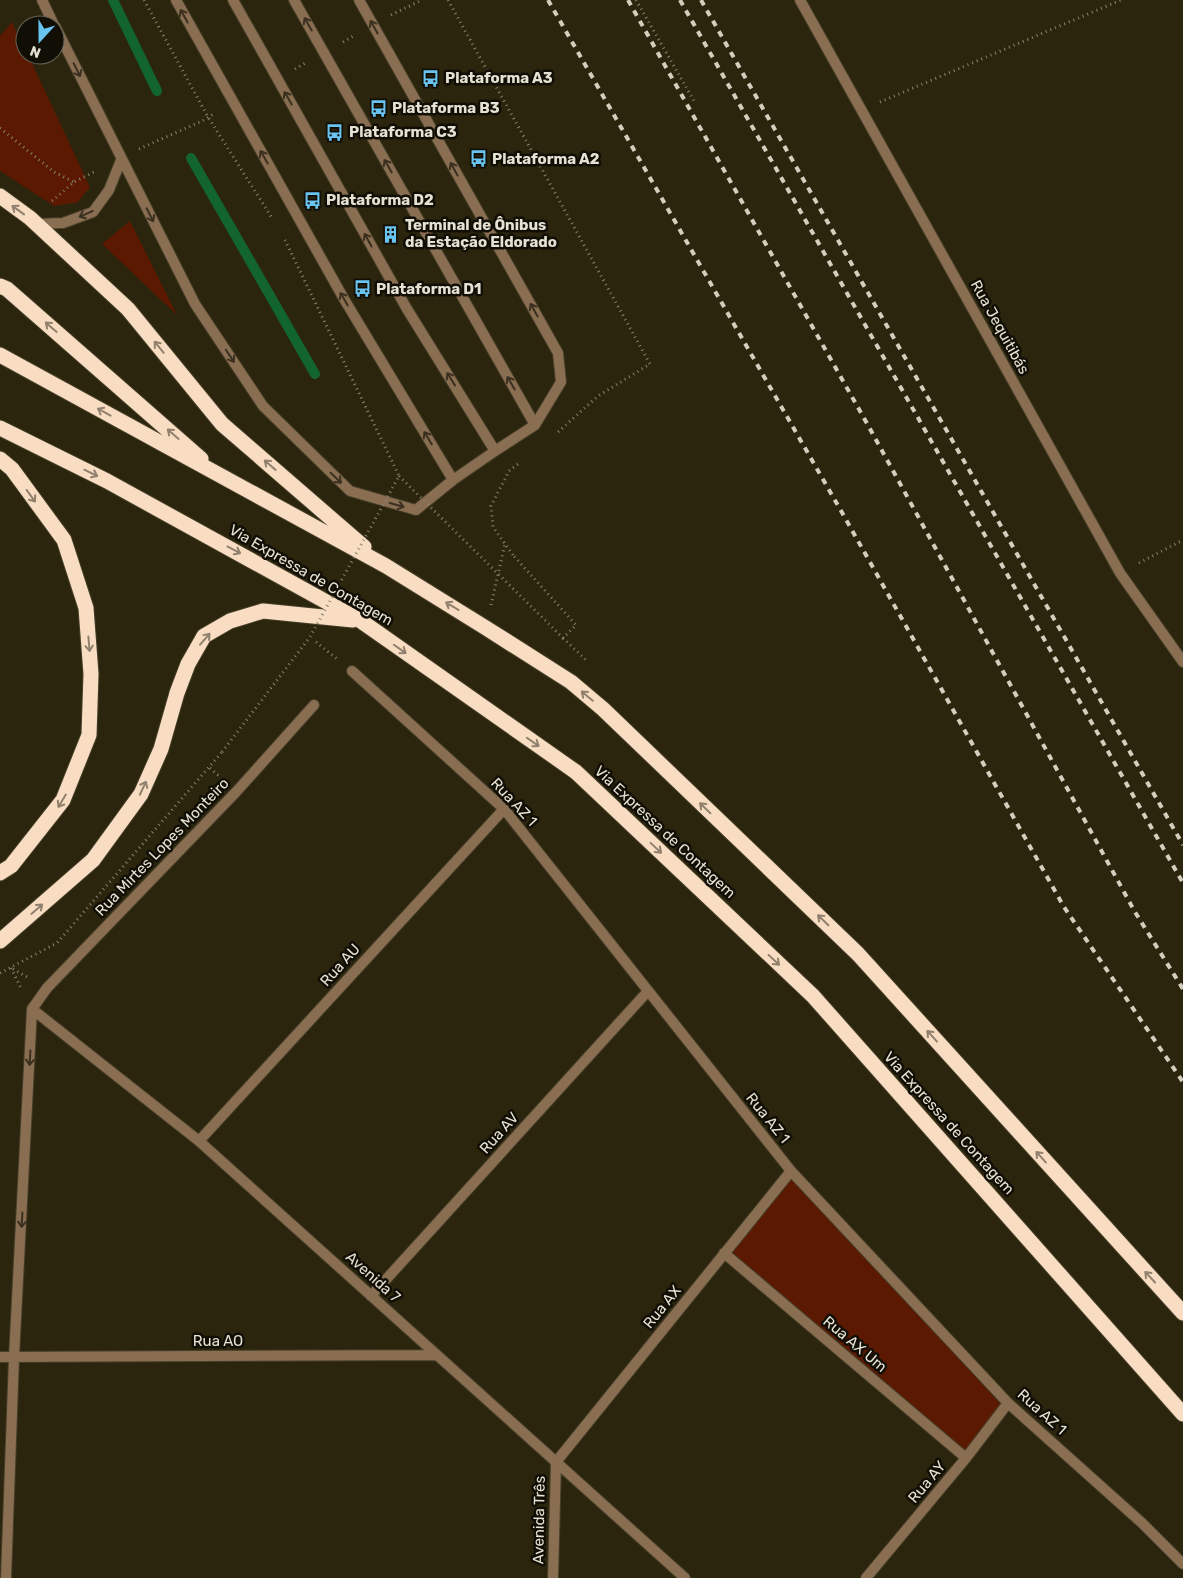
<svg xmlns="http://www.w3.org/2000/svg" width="1183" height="1578" viewBox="0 0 1183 1578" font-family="Rubik,sans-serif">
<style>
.green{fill:#5c1901}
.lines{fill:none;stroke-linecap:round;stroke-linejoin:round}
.stream{stroke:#12652d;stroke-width:10}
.lane-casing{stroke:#463f29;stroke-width:12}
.street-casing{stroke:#463f29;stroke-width:12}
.highway-casing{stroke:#463f29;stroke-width:17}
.path{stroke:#88836f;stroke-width:3;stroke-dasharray:1 4;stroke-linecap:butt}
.lane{stroke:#896e52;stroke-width:10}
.street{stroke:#896e52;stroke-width:10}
.highway{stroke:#f8ddc2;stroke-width:15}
.rail{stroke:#d3cfbf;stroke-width:4;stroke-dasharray:6 6;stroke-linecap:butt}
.path-bridge{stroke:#88836f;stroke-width:3;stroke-dasharray:1 4;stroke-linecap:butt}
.oneway{stroke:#3b3020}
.oneway2{stroke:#90806d}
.labels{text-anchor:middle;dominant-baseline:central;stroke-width:5;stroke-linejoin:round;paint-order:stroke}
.poi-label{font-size:15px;font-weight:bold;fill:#e6e2d3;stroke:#110e05;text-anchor:start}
.street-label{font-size:15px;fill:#e6e2d3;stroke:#110e05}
</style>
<rect width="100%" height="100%" fill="#2c250d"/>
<path class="green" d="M12,22l13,28v5h3l62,132 -12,15 -24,4 -54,-35v-135z
M130,221l47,94 -75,-71z
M791,1173l213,235 -39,48 -238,-203z"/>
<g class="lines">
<path class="stream" d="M113,0l44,91
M191,158l124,216"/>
<defs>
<path id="lane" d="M42,0l12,25
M176,0l168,299 109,181
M233,0l174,309 88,142
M294,0l241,425
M55,26l140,278 68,102 87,85 66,19 37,-30 42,-29 40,-26 26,-43 -3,-29 -199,-353
M36,224l27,-1 30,-11 16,-22 12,-30"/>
<path id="street" d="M800,0l320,573 63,89
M352,671l152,138 287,362 217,232 134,120 41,41
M32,1009l167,132 486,437
M32,1009l15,-21 189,-196 78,-87
M199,1141l305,-332
M724,1253l242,205
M371,1296l277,-305
M0,1357l436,-2
M6,1578l8,-221 18,-348
M553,1578l3,-116 235,-291
M866,1578l100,-120 42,-55"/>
<path id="highway" d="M0,196l30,22 98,91 94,115 142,123
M0,286l7,3 194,170
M0,355l386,211 100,62 85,54 32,27 255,245 325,359
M0,428l107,53 254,140 215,151 237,224 370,418
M0,459l12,10 52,71 22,68 5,66 -2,61 -26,65 -52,66 -11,7
M0,941l93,-81 48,-66 20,-45 16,-56 11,-29 16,-28 26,-15 33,-10 90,9"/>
</defs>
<use href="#lane" class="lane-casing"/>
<use href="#street" class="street-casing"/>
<use href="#highway" class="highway-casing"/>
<path class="path" d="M144,0l64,117 64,101
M448,0l202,364 -52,32 -40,36
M636,0l58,101
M391,15l31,-15
M343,42l12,-7
M295,69l12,-7
M880,102l241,-102
M0,128l54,44 20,10
M139,149l63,-28 13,-8
M52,201l22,-19 20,-10
M513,555l-20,-28 -2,-21 18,-35 9,-7
M1139,563l44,-23
M491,605l14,-61
M563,638l24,23
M316,642l21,17
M210,768l11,10
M11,968l10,20
M13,969l16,9
M0,973l57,-30 165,-191"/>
<use href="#lane" class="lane"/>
<use href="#street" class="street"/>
<use href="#highway" class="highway"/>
<path class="rail" d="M548,0l296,516 220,391 119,175
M628,0l241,427 266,485 48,77
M680,0l503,883
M701,0l482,845"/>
<path class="path-bridge" d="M399,476l164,162 13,-13 -63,-70
M222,752l88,-115 89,-161 -114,-236"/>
</g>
<defs><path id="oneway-shaft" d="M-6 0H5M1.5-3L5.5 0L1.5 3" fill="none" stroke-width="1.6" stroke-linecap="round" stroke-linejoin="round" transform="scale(1.25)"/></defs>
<g class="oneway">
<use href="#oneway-shaft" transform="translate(184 16) rotate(-119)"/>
<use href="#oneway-shaft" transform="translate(308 24) rotate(-120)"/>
<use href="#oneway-shaft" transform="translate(374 27) rotate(-119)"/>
<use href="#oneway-shaft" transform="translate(77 70) rotate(64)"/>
<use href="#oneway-shaft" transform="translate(288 98) rotate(-120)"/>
<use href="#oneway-shaft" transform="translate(264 157) rotate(-120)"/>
<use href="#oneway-shaft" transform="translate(388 166) rotate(-120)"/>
<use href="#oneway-shaft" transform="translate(454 169) rotate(-119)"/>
<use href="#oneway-shaft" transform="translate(86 214) rotate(156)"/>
<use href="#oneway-shaft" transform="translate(150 215) rotate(63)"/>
<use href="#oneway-shaft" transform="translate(368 240) rotate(-119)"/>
<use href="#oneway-shaft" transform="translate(344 299) rotate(-120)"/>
<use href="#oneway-shaft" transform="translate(534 310) rotate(-119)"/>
<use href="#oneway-shaft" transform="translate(230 356) rotate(56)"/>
<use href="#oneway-shaft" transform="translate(451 379) rotate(-122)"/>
<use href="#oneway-shaft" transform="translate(511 383) rotate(-120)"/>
<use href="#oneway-shaft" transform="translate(428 438) rotate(-121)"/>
<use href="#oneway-shaft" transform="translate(336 478) rotate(44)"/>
<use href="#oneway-shaft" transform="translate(397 505) rotate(16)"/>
<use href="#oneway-shaft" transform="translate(30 1058) rotate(93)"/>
<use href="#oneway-shaft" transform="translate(22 1220) rotate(93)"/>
</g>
<g class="oneway2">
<use href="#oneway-shaft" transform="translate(18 210) rotate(-144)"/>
<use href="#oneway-shaft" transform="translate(51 327) rotate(-139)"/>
<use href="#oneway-shaft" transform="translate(159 347) rotate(-129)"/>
<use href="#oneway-shaft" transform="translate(104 412) rotate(-151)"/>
<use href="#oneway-shaft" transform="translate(173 434) rotate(-139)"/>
<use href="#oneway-shaft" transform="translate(270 465) rotate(-139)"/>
<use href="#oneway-shaft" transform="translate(91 473) rotate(26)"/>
<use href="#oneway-shaft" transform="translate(31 496) rotate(54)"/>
<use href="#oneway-shaft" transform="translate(234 550) rotate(28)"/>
<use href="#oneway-shaft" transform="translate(452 606) rotate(-149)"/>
<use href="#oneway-shaft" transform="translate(205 639) rotate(-49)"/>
<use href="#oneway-shaft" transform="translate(89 644) rotate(85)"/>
<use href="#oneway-shaft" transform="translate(400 649) rotate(35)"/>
<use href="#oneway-shaft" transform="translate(587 696) rotate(-140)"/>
<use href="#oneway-shaft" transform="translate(533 742) rotate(35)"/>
<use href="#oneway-shaft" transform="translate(143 788) rotate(-65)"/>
<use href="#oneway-shaft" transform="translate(62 801) rotate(121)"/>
<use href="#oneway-shaft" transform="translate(705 808) rotate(-136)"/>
<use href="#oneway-shaft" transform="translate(656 848) rotate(43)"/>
<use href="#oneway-shaft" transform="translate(37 909) rotate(-41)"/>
<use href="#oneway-shaft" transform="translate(823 920) rotate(-136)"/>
<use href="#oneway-shaft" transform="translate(774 960) rotate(43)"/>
<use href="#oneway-shaft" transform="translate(932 1036) rotate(-132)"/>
<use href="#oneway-shaft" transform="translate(1041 1157) rotate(-132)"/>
<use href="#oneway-shaft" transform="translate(1150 1277) rotate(-133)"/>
</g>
<defs>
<symbol id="bus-bare" viewBox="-9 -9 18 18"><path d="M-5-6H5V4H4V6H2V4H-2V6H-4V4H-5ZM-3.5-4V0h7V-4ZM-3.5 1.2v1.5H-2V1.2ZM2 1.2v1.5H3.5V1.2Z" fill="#69c4f1" stroke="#110e05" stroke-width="2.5" paint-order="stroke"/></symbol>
<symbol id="building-bare" viewBox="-9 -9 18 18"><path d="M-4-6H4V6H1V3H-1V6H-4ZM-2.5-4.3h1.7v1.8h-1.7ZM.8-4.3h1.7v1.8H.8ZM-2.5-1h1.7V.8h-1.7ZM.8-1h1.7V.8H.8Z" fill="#69c4f1" stroke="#110e05" stroke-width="2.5" paint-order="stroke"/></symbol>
</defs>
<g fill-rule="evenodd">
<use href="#bus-bare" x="418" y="66" width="25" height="25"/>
<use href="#bus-bare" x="366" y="96" width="25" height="25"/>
<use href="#bus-bare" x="322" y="120" width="25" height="25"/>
<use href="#bus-bare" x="466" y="146" width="25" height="25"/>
<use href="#bus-bare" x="300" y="188" width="25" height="25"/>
<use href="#building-bare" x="378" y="222" width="25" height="25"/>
<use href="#bus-bare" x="350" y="276" width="25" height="25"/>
</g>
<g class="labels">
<g class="poi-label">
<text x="445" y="78">Plataforma A3</text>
<text x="392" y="108">Plataforma B3</text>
<text x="349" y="132">Plataforma C3</text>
<text x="492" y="159">Plataforma A2</text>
<text x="326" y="200">Plataforma D2</text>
<text x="405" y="225">Terminal de Ônibus<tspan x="405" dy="17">da Estação Eldorado</tspan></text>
<text x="376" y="289">Plataforma D1</text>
</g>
<g class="street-label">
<text transform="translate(1000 327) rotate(61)">Rua Jequitibás</text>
<text transform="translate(311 575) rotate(30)">Via Expressa de Contagem</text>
<text transform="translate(514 802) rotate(47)">Rua AZ 1</text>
<text transform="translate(665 832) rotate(43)">Via Expressa de Contagem</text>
<text transform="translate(162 847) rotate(-46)">Rua Mirtes Lopes Monteiro</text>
<text transform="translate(340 965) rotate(-48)">Rua AU</text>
<text transform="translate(768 1118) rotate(51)">Rua AZ 1</text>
<text transform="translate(949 1123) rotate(48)">Via Expressa de Contagem</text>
<text transform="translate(499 1133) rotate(-48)">Rua AV</text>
<text transform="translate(373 1277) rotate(42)">Avenida 7</text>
<text transform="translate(662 1307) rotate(-51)">Rua AX</text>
<text x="218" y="1341">Rua AO</text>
<text transform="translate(855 1344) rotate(40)">Rua AX Um</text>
<text transform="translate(1042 1412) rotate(42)">Rua AZ 1</text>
<text transform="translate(927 1482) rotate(-50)">Rua AY</text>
<text transform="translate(539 1520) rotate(-89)">Avenida Três</text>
</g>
</g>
<g transform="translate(40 40) rotate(201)"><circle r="24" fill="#110e05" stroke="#666357"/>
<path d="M0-4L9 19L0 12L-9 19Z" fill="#69c4f1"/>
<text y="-8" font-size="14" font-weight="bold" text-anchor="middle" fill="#e6e2d3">N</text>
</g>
</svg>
